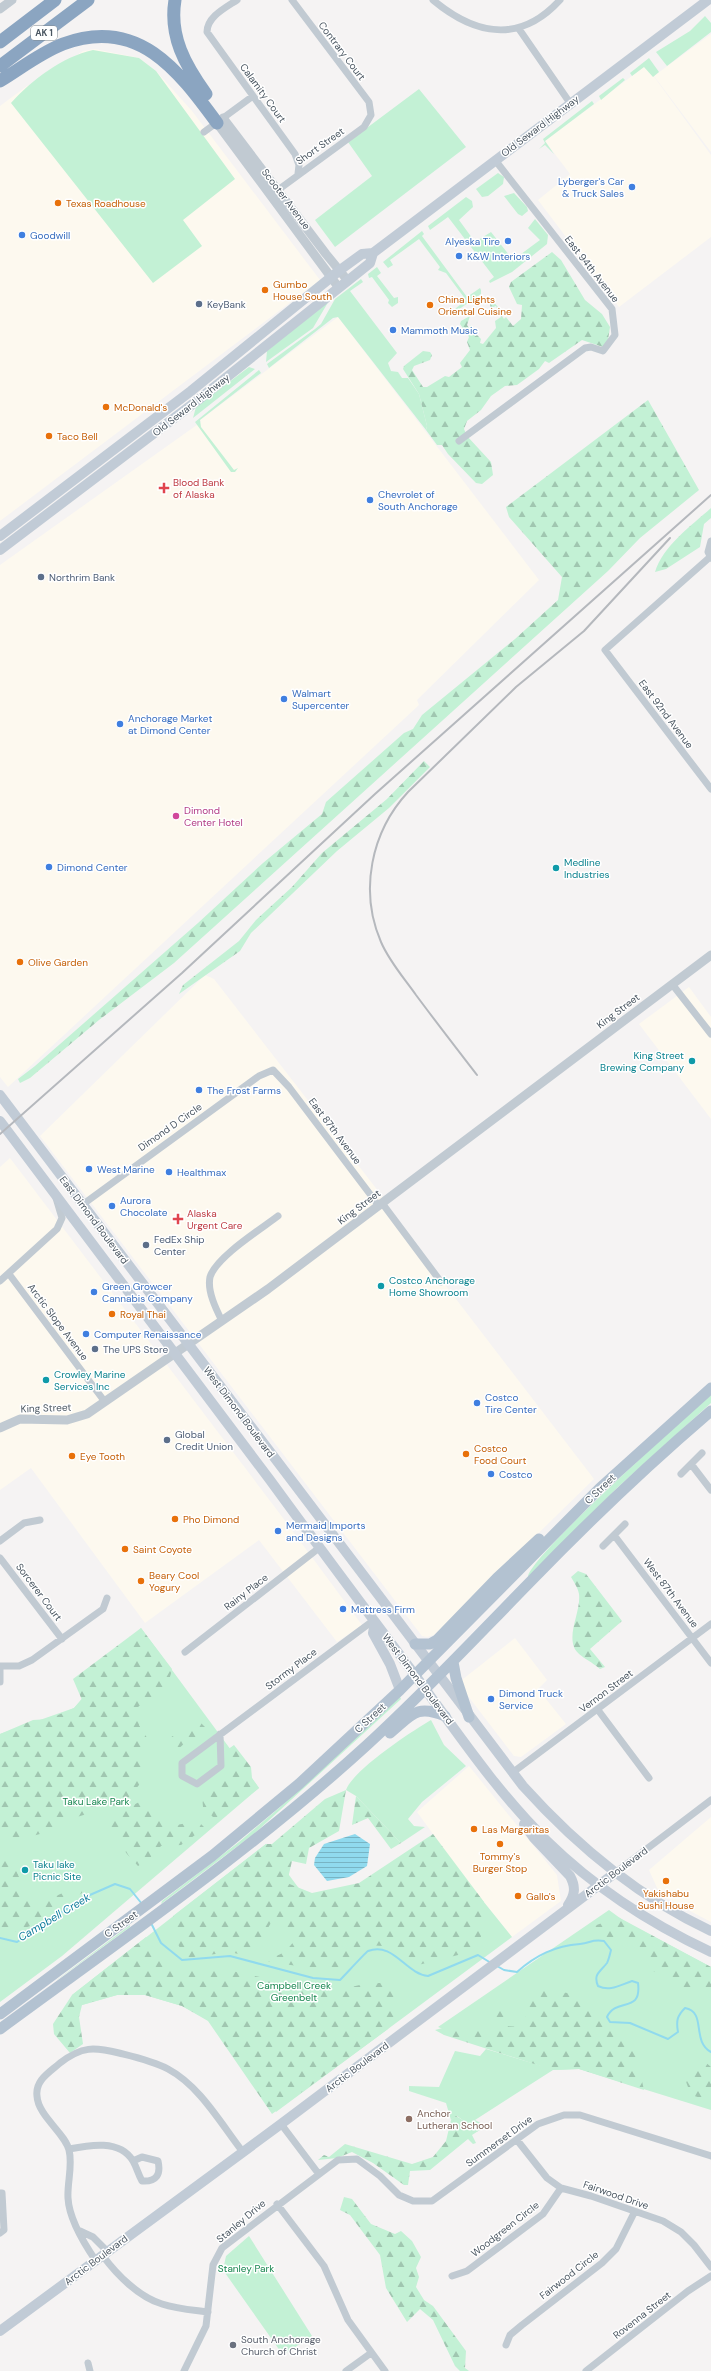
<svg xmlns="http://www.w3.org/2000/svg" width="711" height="2371" viewBox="0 0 711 2371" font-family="'DM Sans',sans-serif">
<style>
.commercial{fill:#fdf9ef}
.green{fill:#c3f1d5}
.forest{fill:url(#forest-firs)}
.water{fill:url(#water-rules)}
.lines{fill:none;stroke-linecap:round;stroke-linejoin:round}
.stream{stroke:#90daee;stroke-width:2}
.minor{stroke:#c1cad2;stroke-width:7}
.tertiary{stroke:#c1cad2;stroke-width:9}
.secondary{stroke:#c1cbd6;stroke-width:10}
.primary{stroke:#b3c2d1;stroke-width:11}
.motorway{stroke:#8ba5c1;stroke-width:13}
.rail{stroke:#b5b8bd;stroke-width:2}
.shop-dot{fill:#3f7fe0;stroke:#fff;stroke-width:1.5}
.food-dot{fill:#e8710a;stroke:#fff;stroke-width:1.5}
.service-dot{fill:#5c6f8a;stroke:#fff;stroke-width:1.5}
.health-dot{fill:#e0444e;stroke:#fff;stroke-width:1.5}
.hotel-dot{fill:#d1479c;stroke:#fff;stroke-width:1.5}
.culture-dot{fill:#0f9aa8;stroke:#fff;stroke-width:1.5}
.education-dot{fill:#8d6e63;stroke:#fff;stroke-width:1.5}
.worship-dot{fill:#6b7280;stroke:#fff;stroke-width:1.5}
.labels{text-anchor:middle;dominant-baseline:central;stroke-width:3;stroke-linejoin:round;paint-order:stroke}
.shield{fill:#fff;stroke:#808990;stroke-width:1}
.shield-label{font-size:9px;font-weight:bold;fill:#4a5661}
.street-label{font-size:10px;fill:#4a5661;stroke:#fff}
.shop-label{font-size:10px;fill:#366cbe;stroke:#fff;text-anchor:start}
.food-label{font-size:10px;fill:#c56008;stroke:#fff;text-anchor:start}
.service-label{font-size:10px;fill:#4e5e75;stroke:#fff;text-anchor:start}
.health-label{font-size:10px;fill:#be3a42;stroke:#fff;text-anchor:start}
.hotel-label{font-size:10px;fill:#b23c85;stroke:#fff;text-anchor:start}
.culture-label{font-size:10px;fill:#0d838f;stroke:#fff;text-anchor:start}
.park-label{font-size:10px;fill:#17864f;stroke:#fff}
.education-label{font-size:10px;fill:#785e54;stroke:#fff;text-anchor:start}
.worship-label{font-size:10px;fill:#5b616d;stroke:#fff;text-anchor:start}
.water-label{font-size:11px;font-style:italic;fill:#0c7c9b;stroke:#fff}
</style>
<defs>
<pattern id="forest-firs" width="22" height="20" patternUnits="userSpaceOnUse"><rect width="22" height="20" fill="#c3f1d5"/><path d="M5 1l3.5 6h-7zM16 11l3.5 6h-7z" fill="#a0c6b0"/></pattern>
<pattern id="water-rules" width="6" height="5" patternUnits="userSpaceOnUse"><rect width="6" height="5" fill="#90daee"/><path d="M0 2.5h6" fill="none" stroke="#78b4c4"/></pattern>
</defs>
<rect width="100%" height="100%" fill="#f5f3f3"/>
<path class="commercial" d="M711,34v118l-57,-76z
M95,49l44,9 17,13 36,40 128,169 -320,241v-415l27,-20 10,-4 46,-31z
M644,67h3l64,88v82l-92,70 -81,-107 32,-26 -25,-33z
M338,317l201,263 -122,120 2,5 -411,382 -8,-10v-512l201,-143 -1,-2z
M205,975l9,4 168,217 5,13 207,270 -160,156 -7,2 -5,-1 -382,-500z
M689,987l22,30v102l-72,-95z
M10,1158l270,356 82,111 -25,17 -78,-102 -114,83 -114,-155 -31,22v-323z
M515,1638l32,42 -9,9 28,35 -45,33 -7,-1 -56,-73z
M469,1766l88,109 4,26 -49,36 -41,-51 -54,-74z
M711,1817v105l-40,-21 -13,-11 -9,-20z"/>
<path class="green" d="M705,16l6,7v9l-44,34 -11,-14 34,-21z
M93,50l46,8 17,13 79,108 -52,41 19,26 -49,37 -142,-180c22,-24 51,-46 82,-53z
M649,58l10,14 -6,5 -9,-10 -12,9 -2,-3z
M623,78l2,2 -24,20 -2,-4z
M419,89l47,58 -131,100 -20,-27 57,-44 -24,-34z
M592,101l2,3 -49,37 9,13 -9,-9 -6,4 6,-6 -2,-4z
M498,173l6,4 -1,7 -15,12 -6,1 -6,-8z
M514,193l13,14 1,4 -6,5 -4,-2 -14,-18z
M466,197l6,4 1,6 -14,13 16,22 16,-10 22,28 27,-20 -12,-12 7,-9 13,16 -1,9 -35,28 -22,11 -1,-2 5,-4 -46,-60 -18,13 -2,-4z
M422,231l2,3 -2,2 45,61 13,-9 1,2v4l-29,20 -2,-1 16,-13 -20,-27 -8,-3 2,-3 -21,-28 -29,21 3,5 -5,3 -5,-6z
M377,267l4,6 -4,3 17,22 4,-1v6l-6,4 -4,-4 1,-3 -17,-23 -3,1 -1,-4z
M361,279l2,3 -13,9 47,62 -9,10 3,8 7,1 4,6h6l11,16 8,32 -1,4 -88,-113 -5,1 -64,50 -2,-4 48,-35 6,-5 14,-25z
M330,299l-17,29 -47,34 1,-11z
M249,367l6,2 -62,49 3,-11z
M259,370l2,3 -4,3 -57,44 1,7 33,43 4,-2 -3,4h-4l-36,-50z
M711,1395v8l-93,84 -90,90c-1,-18 159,-161 183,-182z
M141,1628l118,160 -197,168 -62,46v-268l74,-26z
M400,1697l1,2 -146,134 -94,71 1,-3 77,-59 40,-34z
M431,1720l13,25 22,21 -44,36 -14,17 6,7 11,1 -24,16 -45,-47 -10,-6c7,-20 66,-59 85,-70z
M266,1844l46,62 159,-20 41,51 -236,175 -68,-92 -26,-14 -37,-11h-28l-35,10 -10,-10z
M609,1910l15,11 87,46v143l-132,-41 -26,1 -78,50 -4,6 -14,-10 -6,4 -5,-17 -37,-12v-5l30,1 16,-36 25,5 6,-7 56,17 -104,-39z
M130,1925v2l-73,53 1,-1z
M249,2236l63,100 -29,19 -60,-85 3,-14z"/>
<path class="forest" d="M552,252l9,8 24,40 17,14 8,13 -2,13 -5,7 -21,-7 -33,23 -4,-2 -6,8 -22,16 -12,1 -14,10 -10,14 -14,11 -3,8 3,7 24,26 2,13 -11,9 -6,-1 -28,-29 -6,-9h-5l-11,-15 1,-4 -8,-32 -16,-25 1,-3 19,-15 7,1 2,3 -2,5 -16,6 -2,4 11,17h4l18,-11 4,1 13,-10 -2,-4 10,-13 -3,-8 2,-5 -9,-13 1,-3 9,-5 -3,9 2,3 2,-3 4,11 2,-1 4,4 -1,4 3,1 13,-16 -1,-7 6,-4 -5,-11 -5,2 -2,-7 2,-2 13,15 -2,2 2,3 2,-2 7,9 8,-7 1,-14 -5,-1 -8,-17 2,-5z
M648,400l51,90 -59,48 -32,33 -434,392 -75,57 -69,58 -10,5 -2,-4 17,-13 163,-143 65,-60 59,-49 4,-12 78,-69 9,-4 9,-14 93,-76 43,-39 4,-23 -53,-60 -3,-10z
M711,508v10l-7,6 -4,23 -34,22 -11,3c8,-26 36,-46 56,-64z
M424,761l6,6 -41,41 -52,43 -86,82 -11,18 -61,43 4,-9 56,-44 17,-21 36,-33 30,-34 65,-54z
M578,1571l8,3 36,47 -32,28 15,18 -5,2c-7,-7 -23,-13 -26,-22 -6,-16 7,-36 5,-53 -1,-6 -5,-12 -8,-17z
M141,1628l31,41c-4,22 -17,26 -34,38l1,18 10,16 -10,10 9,11 -9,23 -14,17 -48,15 -25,14 -28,7 -24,2v-106l33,-14 16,-1 25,-11 8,-8 -9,-21z
M197,1719l15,15 -23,5 -16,15 -3,-16z
M234,1745l17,22 1,11 7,10 -37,29 -8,1 -11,-11 -1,-12 -4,-3c13,-2 25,-14 33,-24l-4,-18z
M346,1790l-7,41 -30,17 -3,16 -14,-3 -5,22 25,10 47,-10 74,-49 51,68 -1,14 2,12 -11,23 -56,14 -21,-18 -29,-2 -27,23 -37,-1 -46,-7 1,-2c17,0 25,-3 35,-17l-22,-20 -18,31 -7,4 -17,-4 -44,6 -10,-17 -3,-25 93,-72h6l53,-45z
M356,1796l45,47 -10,6 -23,-31 -16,7z
M145,1799l26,27 27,-5 7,7 -24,17 -20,1 -13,14 -10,6 -11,-12 -21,-30 4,-7z
M15,1847l-5,7 16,41 17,7 39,-18v9l-49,32 -33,12v-79z
M618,1917l93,50v25l-25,-2 -33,-19 -7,-17 -12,-13 -40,-5v-10z
M146,1937l25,33 52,-1 107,23 34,-8 31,-2 1,32 -8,15 -116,85 -64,-93 -26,-15 -37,-11h-28l-35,10 -3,12 4,27 -13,9 -16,-19 -1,-10 19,-29z
M542,1989l32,5 61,56 9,40 -65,-21 -26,1 -109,-35 -9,-5 11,-3 49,3 -6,-21 15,-8 5,11 -3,14 16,1 5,-6 -5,-17z
M704,2061l7,6v34l-20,-6 -6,-16z
M456,2116l15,9 4,-5 11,6 -14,9 4,8 -3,1 -5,-5 -38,31 -20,1 -2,14h-4l-31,-22 -21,-11 -15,6 -19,2 6,-5 5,2 16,-13 67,20 21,-7 13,-16 5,-21z
M344,2197l8,2 19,25 24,10 6,-3 11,10 9,16 -5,11 3,9 -3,10 8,13 9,6 33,45 -1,17 4,3h-9l-5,-5 -22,-46 -13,-11 -13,13 -21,-34 -6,-33 -30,-40 -10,-5z"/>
<path class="water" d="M355,1834l15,10 -3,22 -18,11 -22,4 -13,-16 1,-7 9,-14z"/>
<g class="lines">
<path class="stream" d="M151,1923l10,20 21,17 48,-4 83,22 27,2c5,-5 25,-27 28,-29 25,-10 38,23 60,25l50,-21 13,8
M0,1938l17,4 66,-44 32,-14 15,5 12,15
M497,1966l7,4 13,2c19,-17 38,-26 63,-28 11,-1 11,-5 24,-3l7,9c-1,4 -2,9 -4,13 -7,9 -14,11 -9,23 12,6 22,-1 34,-5l6,2c4,31 -22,14 -31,34l3,5 20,1 38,16 10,-7c-2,-11 -1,-16 7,-24 22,4 6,33 26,44"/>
<path class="minor" d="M237,0c-12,8 -30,17 -30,32l88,122 4,11 -1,9
M433,0c42,35 87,44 127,0
M519,29l51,74
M204,132l49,-36
M278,190l86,-63 7,-12 -2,-13 -77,-102
M459,441l126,-93 6,-1 12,4 12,-16 -3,-26 -117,-149
M711,541l-3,11 3,6
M710,557l-105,93 106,139
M672,984l39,50
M382,1203l59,79
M82,1205l177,-129 14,-6 16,17 90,119
M9,1274l96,128
M0,1281l57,-52 5,-11 -6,-20
M222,1321c-6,-12 -15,-30 -12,-44 6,-20 51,-48 68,-61
M691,1464l20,26
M681,1474l21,-21
M614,1535l97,128
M0,1541l24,-18 16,-3
M603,1546l22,-22
M0,1558l62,81
M185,1652l134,-104
M0,1666h19l13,-6 71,-51 4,-11
M0,1668v14
M598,1710l51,68
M220,1734l1,32 -24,18 -15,-8v-13l192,-143
M512,1773l199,-149
M615,1873l96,-73
M281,2124l37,49
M517,2140l30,38 14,10 30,8 72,25 18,11 13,13 17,22
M69,2149c20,-4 51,-10 64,12 4,7 5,13 9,20 15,1 19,-7 16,-20l-16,-4 -9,4
M0,2193h2l2,37 -4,3
M277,2204l47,62 24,54 37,51
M80,2231l13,6 15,15
M103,2256c14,19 36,41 59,48 15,5 31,6 46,8
M96,2261c-11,-16 -27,-43 -28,-63 -1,-15 5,-33 1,-48 -4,-17 -31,-34 -32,-54 -2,-16 13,-24 23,-33 22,-17 34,-16 59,-10 16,4 34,8 49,16 32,17 53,55 75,83
M452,2276l15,-5 76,-57 18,-26
M506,2345l4,-10 12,-10 80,-62 14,-14 18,-36
M88,2363l2,8
M184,2371l22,-45 7,-61 9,-17 116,-88 19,-1 23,17 19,19 14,6h19l106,-77 26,-9h16l131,41
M346,2371l25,-18
M586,2371l102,-80 23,-15"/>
<path class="tertiary" d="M0,9l12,-9
M223,118l103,136 22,27
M217,123l122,165
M0,1428l20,-9 47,1 20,-6 181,-125 443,-334"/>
<path class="secondary" d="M0,536l191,-145 149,-121 22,-16 11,-1 335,-253
M0,550l198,-150 162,-129 10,-8 3,-10
M0,1095l523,691c54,60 115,111 188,145
M0,1121c90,120 181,239 270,359 46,63 92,125 139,187 44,59 85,122 138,174 47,46 104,83 164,111
M375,1622l-2,11 17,31 10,26
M524,1824l10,14 36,38c6,11 5,19 -2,29
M0,2331l281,-207 334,-251"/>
<path class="primary" d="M415,1644h15l7,-4 60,-62 42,-39
M453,1662l3,16 13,39
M390,1733c22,-18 26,-29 55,-17
M0,2014l212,-158 87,-72 101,-94 200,-202 111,-100
M0,2029c125,-92 253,-180 367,-284 58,-53 110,-109 165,-165 57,-59 117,-116 179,-169"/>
<path class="motorway" d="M175,0c-6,36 10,65 31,94
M0,42l55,-42
M0,66l88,-66
M0,81c20,-12 40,-28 63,-37 75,-28 115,26 154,79"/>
<path class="rail" d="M477,1075c-20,-26 -41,-53 -61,-80 -12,-17 -27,-34 -35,-53 -22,-51 -10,-110 27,-150l108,-105 68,-56 86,-93
M0,1134l182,-161 193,-179 336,-299"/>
</g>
<g class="shop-dot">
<circle cx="632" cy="187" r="4"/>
<circle cx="22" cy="235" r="4"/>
<circle cx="508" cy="241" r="4"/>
<circle cx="459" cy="256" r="4"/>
<circle cx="393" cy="330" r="4"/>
<circle cx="370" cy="500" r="4"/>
<circle cx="284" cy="699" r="4"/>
<circle cx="120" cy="724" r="4"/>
<circle cx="49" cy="867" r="4"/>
<circle cx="199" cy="1090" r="4"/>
<circle cx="89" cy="1169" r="4"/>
<circle cx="169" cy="1172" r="4"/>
<circle cx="112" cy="1206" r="4"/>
<circle cx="94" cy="1292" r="4"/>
<circle cx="86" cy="1334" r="4"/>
<circle cx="477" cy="1403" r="4"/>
<circle cx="491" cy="1474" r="4"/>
<circle cx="278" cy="1531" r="4"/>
<circle cx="343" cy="1609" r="4"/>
<circle cx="491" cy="1699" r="4"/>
</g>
<g class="food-dot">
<circle cx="58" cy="203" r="4"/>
<circle cx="265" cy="290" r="4"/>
<circle cx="430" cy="305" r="4"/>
<circle cx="106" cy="407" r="4"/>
<circle cx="49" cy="436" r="4"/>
<circle cx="20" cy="962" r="4"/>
<circle cx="112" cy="1314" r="4"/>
<circle cx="466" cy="1454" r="4"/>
<circle cx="72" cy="1456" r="4"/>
<circle cx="175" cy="1519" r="4"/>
<circle cx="125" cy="1549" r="4"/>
<circle cx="141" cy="1581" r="4"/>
<circle cx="474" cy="1829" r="4"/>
<circle cx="500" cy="1844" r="4"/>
<circle cx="666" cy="1881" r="4"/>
<circle cx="518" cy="1896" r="4"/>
</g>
<g class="service-dot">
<circle cx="199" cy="304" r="4"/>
<circle cx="41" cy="577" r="4"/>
<circle cx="146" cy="1245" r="4"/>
<circle cx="95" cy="1349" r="4"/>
<circle cx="167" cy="1440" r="4"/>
</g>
<g class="health-dot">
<path d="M162 482h4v4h4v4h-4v4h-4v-4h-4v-4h4z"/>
<path d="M176 1213h4v4h4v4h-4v4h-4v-4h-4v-4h4z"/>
</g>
<circle class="hotel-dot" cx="176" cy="816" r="4"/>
<g class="culture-dot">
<circle cx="556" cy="868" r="4"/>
<circle cx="692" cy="1061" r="4"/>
<circle cx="381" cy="1286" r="4"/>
<circle cx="46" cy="1380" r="4"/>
<circle cx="25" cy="1870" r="4"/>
</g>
<circle class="education-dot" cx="409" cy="2119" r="4"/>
<circle class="worship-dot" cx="233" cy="2345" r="4"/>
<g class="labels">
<rect class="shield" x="31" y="26" width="26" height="14" rx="3"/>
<g class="shield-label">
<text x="44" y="33">AK 1</text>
</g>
<g class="street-label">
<text transform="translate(342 51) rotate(53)">Contrary Court</text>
<text transform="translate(263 93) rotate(54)">Calamity Court</text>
<text transform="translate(540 126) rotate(-37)">Old Seward Highway</text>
<text transform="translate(320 146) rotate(-35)">Short Street</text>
<text transform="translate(286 199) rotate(53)">Scooter Avenue</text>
<text transform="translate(592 269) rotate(52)">East 94th Avenue</text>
<text transform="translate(191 405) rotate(-38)">Old Seward Highway</text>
<text transform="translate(666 714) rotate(53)">East 92nd Avenue</text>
<text transform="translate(618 1011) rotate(-37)">King Street</text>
<text transform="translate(170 1127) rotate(-35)">Dimond D Circle</text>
<text transform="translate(335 1131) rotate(53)">East 87th Avenue</text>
<text transform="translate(359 1207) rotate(-37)">King Street</text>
<text transform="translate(94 1220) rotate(53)">East Dimond Boulevard</text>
<text transform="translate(58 1322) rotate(53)">Arctic Slope Avenue</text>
<text transform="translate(46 1408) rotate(-2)">King Street</text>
<text transform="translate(239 1412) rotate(53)">West Dimond Boulevard</text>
<text transform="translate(600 1489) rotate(-44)">C Street</text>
<text transform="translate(39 1592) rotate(53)">Sorcerer Court</text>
<text transform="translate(246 1592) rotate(-38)">Rainy Place</text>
<text transform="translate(671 1593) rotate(53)">West 87th Avenue</text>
<text transform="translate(291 1669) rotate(-37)">Stormy Place</text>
<text transform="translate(418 1679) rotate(53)">West Dimond Boulevard</text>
<text transform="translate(606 1691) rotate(-37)">Vernon Street</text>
<text transform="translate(370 1718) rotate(-43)">C Street</text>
<text transform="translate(616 1872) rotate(-37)">Arctic Boulevard</text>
<text transform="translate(121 1924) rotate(-36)">C Street</text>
<text transform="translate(357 2067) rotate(-37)">Arctic Boulevard</text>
<text transform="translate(499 2141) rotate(-36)">Summerset Drive</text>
<text transform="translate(616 2195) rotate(19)">Fairwood Drive</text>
<text transform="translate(241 2221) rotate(-40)">Stanley Drive</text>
<text transform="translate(505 2229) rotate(-38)">Woodgreen Circle</text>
<text transform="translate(96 2260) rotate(-37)">Arctic Boulevard</text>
<text transform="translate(569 2275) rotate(-38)">Fairwood Circle</text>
<text transform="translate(642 2315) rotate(-38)">Rovenna Street</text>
</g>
<g class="shop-label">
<text x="624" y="181" text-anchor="end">Lyberger's Car<tspan x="624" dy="12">&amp; Truck Sales</tspan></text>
<text x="30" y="235">Goodwill</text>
<text x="500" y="241" text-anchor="end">Alyeska Tire</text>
<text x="467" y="256">K&amp;W Interiors</text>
<text x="401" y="330">Mammoth Music</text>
<text x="378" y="494">Chevrolet of<tspan x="378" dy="12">South Anchorage</tspan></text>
<text x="292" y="693">Walmart<tspan x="292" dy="12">Supercenter</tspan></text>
<text x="128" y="718">Anchorage Market<tspan x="128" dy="12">at Dimond Center</tspan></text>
<text x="57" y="867">Dimond Center</text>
<text x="207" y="1090">The Frost Farms</text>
<text x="97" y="1169">West Marine</text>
<text x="177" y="1172">Healthmax</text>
<text x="120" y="1200">Aurora<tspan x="120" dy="12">Chocolate</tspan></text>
<text x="102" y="1286">Green Growcer<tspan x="102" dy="12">Cannabis Company</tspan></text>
<text x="94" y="1334">Computer Renaissance</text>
<text x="485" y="1397">Costco<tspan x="485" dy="12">Tire Center</tspan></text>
<text x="499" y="1474">Costco</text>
<text x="286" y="1525">Mermaid Imports<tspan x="286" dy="12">and Designs</tspan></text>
<text x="351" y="1609">Mattress Firm</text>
<text x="499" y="1693">Dimond Truck<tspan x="499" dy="12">Service</tspan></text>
</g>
<g class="food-label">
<text x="66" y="203">Texas Roadhouse</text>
<text x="273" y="284">Gumbo<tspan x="273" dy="12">House South</tspan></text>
<text x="438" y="299">China Lights<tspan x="438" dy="12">Oriental Cuisine</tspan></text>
<text x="114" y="407">McDonald's</text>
<text x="57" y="436">Taco Bell</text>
<text x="28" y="962">Olive Garden</text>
<text x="120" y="1314">Royal Thai</text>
<text x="474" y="1448">Costco<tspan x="474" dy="12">Food Court</tspan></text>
<text x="80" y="1456">Eye Tooth</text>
<text x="183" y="1519">Pho Dimond</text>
<text x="133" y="1549">Saint Coyote</text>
<text x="149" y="1575">Beary Cool<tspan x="149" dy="12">Yogury</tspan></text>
<text x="482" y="1829">Las Margaritas</text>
<text x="500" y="1856" text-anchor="middle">Tommy's<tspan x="500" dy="12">Burger Stop</tspan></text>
<text x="666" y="1893" text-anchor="middle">Yakishabu<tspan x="666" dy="12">Sushi House</tspan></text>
<text x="526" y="1896">Gallo's</text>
</g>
<g class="service-label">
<text x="207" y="304">KeyBank</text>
<text x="49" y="577">Northrim Bank</text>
<text x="154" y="1239">FedEx Ship<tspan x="154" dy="12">Center</tspan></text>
<text x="103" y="1349">The UPS Store</text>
<text x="175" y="1434">Global<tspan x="175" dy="12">Credit Union</tspan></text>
</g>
<g class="health-label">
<text x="173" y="482">Blood Bank<tspan x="173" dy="12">of Alaska</tspan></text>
<text x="187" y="1213">Alaska<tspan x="187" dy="12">Urgent Care</tspan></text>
</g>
<g class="hotel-label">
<text x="184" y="810">Dimond<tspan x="184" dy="12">Center Hotel</tspan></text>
</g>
<g class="culture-label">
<text x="564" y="862">Medline<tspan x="564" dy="12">Industries</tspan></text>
<text x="684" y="1055" text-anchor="end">King Street<tspan x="684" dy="12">Brewing Company</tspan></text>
<text x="389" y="1280">Costco Anchorage<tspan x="389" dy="12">Home Showroom</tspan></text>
<text x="54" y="1374">Crowley Marine<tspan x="54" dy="12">Services Inc</tspan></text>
<text x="33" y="1864">Taku lake<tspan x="33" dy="12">Picnic Site</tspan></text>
</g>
<g class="park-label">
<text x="96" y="1801">Taku Lake Park</text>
<text x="294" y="1985">Campbell Creek<tspan x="294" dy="12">Greenbelt</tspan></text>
<text x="246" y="2268">Stanley Park</text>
</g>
<g class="education-label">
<text x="417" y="2113">Anchor<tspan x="417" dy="12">Lutheran School</tspan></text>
</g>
<g class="worship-label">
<text x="241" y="2339">South Anchorage<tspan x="241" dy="12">Church of Christ</tspan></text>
</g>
<g class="water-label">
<text transform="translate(54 1917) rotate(-31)">Campbell Creek</text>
</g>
</g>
</svg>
